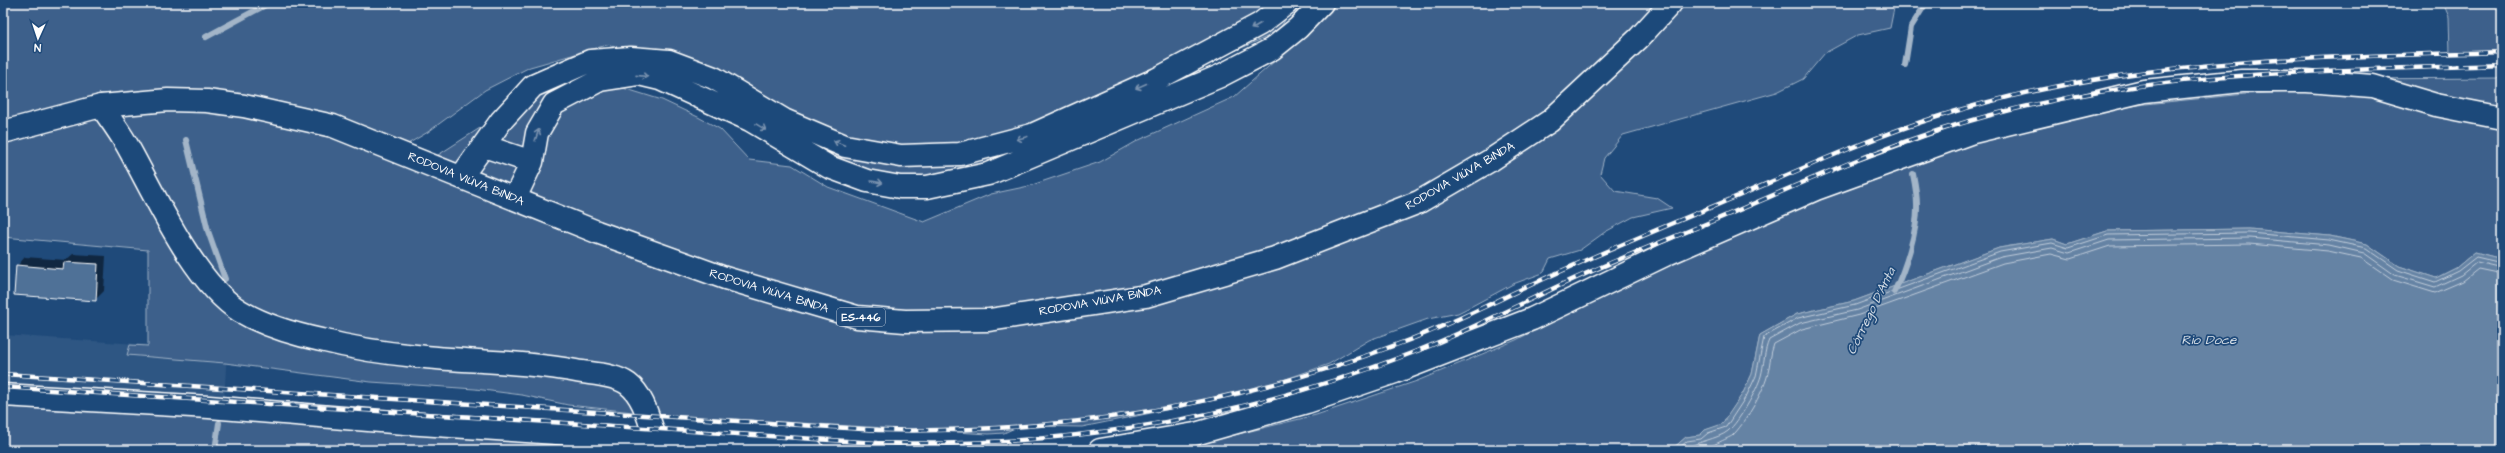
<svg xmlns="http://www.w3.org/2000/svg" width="2505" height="453" viewBox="0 0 2505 453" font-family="'Architects Daughter',sans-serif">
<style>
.built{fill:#2e5683}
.green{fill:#3c618b;stroke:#9eb0c5}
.water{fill:#6583a4;stroke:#a3b5c8}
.shadow{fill:#0007}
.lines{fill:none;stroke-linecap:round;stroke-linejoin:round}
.shore{stroke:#c1cddb;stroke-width:1}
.stream{stroke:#a3b5c8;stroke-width:6}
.building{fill:#507197;stroke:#fff}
.minor-casing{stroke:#fff;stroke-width:25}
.major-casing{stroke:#fff;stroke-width:25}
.minor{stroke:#1f4a7a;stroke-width:22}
.major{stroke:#1f4a7a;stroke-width:22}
.rail-casing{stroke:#fff;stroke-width:4.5}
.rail{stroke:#1f4a7a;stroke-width:3;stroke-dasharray:9;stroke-linecap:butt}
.oneway{stroke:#7992af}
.labels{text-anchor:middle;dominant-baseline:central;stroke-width:3.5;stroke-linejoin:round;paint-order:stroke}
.shield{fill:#1f4a7a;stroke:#bcc9d7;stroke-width:1}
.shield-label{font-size:11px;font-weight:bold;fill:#fff}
.street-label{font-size:12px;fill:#fff;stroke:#1f4a7a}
.water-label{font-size:13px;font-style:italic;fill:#d8e0e8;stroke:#1f4a7a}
</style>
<rect width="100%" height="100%" fill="#1f4a7a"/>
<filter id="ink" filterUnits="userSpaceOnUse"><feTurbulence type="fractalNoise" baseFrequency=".025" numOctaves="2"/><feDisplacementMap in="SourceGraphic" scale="8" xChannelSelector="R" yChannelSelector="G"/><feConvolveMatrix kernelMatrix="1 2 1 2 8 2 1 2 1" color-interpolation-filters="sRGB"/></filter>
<g filter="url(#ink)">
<path class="built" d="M3,335l224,15 -4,69 -220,-13z"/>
<path class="green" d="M3,3h1292l-17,29 -48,21 -87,47 -180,74 -46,6 -66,-10 -168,-106 -76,-19 -77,22 -45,23 -57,42 -27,16 20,18 90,-58 51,-22 33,-4 12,1 55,17 36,17 22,12 29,31 43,5 36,22 96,35 67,-28 38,-8 71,-24 39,-22 95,-43 60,-53 28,-41h573l-5,25 -32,7 -33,18 -22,26 -26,13 -154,43 -19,23 -4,16 15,17 42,7 15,10 -39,9 -28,15 -25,18 -30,9 -7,14 -30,11 -41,22 -14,7 -30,6 -59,21 -40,24 -89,31 -158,32 -63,-1 -15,7 -15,1 -328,-19 -93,-10 -46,-10 -47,-6 -104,-7 -146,-19 -98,-8 3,-10 18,1v-96l-145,-13z
M2443,3h59v49l-52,2 -1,-37z
M2502,78v181l-27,-7 -19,16 -20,10 -37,-12 -32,-22 -37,-8 -81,-7 -142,2 -40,13 -14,-5 -54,9 -145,53 -57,13 -37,21 -8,39 -9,19 -21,32 -17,5 -5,5 -14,2 -15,13h-498l143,-35 101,-34 99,-41 110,-57 161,-72 163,-64 147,-36 49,-7 100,-10 73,-3 25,-12z
M3,392l600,58h-600z"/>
<path class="water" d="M2249,229l81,7 37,8 32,22 37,12 20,-10 19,-16 27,7v191h-831l15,-13 14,-2 5,-5 17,-6 21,-31 9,-19 8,-39 37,-21 57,-13 145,-53 54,-9 14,5 40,-13z"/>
<path class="shadow" d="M3,230h3l-3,29z
M73,254l33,2 -2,35 -9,9 -78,-34 8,-9 41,3z"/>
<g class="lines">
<path class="shore" d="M1677,450l10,-9 14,-2 7,-6 18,-6 21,-32 9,-19 8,-39 34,-19 57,-13 145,-53 52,-9 16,5 40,-13 141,-2 80,7 37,8 32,22 37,12 23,-11 18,-14 26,6
M1684,450c9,-8 35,-11 44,-19 11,-9 29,-41 33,-55 3,-11 3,-25 8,-36l31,-17 57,-13 144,-53 51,-9 17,5 40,-13 140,-2 80,7 35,8 31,22 40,12 26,-12 16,-13 25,6
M1702,450c3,-1 28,-13 30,-14 12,-11 31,-44 35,-59 3,-10 3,-23 7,-33l28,-15 57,-14 144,-52 48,-9 19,5 40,-13 139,-2 79,7 33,7 32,22 42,13 28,-12 15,-12 24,5"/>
<path class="stream" d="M206,37l63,-34
M1905,65l6,-38 15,-24
M186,140l22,91 17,48
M1894,292c11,-22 24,-62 23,-87 0,-11 -2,-21 -4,-31
M215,450l4,-27"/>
</g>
<path class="building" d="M64,262l34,2 -2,37 -82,-6 2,-30 47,4z"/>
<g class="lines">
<defs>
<path id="minor" d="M101,106c9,13 18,25 26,39 27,48 67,138 113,166 25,15 53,23 81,29 31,8 63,13 95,16 53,6 107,5 160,15 15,3 39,3 52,13 16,12 21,37 28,56
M484,146l48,16
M461,177l40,-56 32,-35 57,-25 41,-3 38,3 45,17 70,42 61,26 56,10 59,-2 72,-19 125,-56 103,-55 27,-21
M515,198l17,-36 5,-29 17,-29 46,-24 39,-6 21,5 90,41 79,47 38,14 33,6h27l61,-13 232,-98 52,-27 26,-21 24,-25
M3,395l206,12 196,16 407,27
M1100,450l95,-16 112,-32 88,-30 137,-53 135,-65 149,-65 157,-57 171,-41 98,-10h65l65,5 64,19 66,13"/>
<path id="major" d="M3,132l98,-26 67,-6 39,1 37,5 89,20 264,106 128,46 132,39 48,4 84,-1 157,-24 129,-38 144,-56 72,-42 59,-39 89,-83 32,-35"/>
</defs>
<use href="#minor" class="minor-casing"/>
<use href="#major" class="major-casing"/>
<use href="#minor" class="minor"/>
<use href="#major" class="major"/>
<defs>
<path id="rail" d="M3,374l875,56c179,4 355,-23 523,-87 51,-19 98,-44 147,-66 64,-29 130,-56 195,-83 65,-28 129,-57 197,-78 182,-58 372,-58 562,-64
M3,387l874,56c182,5 362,-23 532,-89 48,-18 93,-41 139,-63 58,-28 120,-51 179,-76 71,-30 140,-62 213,-85 185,-60 370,-58 562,-65"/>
</defs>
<use href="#rail" class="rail-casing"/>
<use href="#rail" class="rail"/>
</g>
<defs><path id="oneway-shaft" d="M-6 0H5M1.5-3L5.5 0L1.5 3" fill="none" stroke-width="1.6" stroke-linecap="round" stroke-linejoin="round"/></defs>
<g class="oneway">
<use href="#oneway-shaft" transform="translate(1256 26) rotate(150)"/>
<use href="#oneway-shaft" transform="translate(642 76) rotate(6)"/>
<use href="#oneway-shaft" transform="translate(1141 86) rotate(156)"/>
<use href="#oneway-shaft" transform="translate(761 127) rotate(31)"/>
<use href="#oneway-shaft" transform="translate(537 135) rotate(-72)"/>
<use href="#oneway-shaft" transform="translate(1022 138) rotate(165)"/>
<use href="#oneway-shaft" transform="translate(839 143) rotate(-158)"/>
<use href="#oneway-shaft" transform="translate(877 182) rotate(10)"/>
</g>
</g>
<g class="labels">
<rect class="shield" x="837" y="308" width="48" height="18" rx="3"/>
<g class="shield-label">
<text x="861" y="317">ES-446</text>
</g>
<g class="street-label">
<text transform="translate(1460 176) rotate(-30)">RODOVIA VIÚVA BINDA</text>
<text transform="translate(466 179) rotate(22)">RODOVIA VIÚVA BINDA</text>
<text transform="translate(769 291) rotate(17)">RODOVIA VIÚVA BINDA</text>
<text transform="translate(1100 301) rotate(-10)">RODOVIA VIÚVA BINDA</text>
</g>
<g class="water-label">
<text transform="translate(1871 311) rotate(-64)">Córrego D'Anta</text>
<text x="2209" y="340">Rio Doce</text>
</g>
</g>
<rect width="2505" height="453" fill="none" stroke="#1f4a7a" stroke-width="16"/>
<rect x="8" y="8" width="2489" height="437" fill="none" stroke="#fff" stroke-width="1.5" filter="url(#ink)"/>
<g transform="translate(38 38) rotate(183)" stroke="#1f4a7a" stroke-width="3" paint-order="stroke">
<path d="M0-3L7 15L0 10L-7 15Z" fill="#ffffff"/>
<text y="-6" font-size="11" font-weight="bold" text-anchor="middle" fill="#ffffff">N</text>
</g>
</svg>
